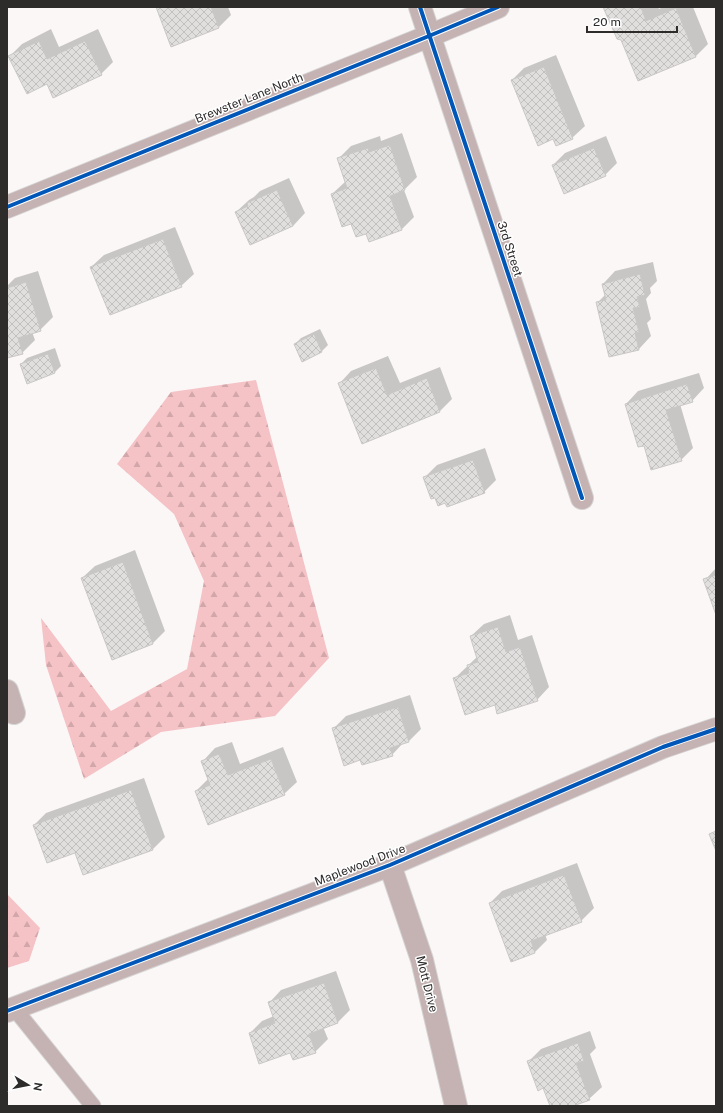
<svg xmlns="http://www.w3.org/2000/svg" width="723" height="1113" viewBox="0 0 723 1113" font-family="'Public Sans',sans-serif">
<style>
.forest{fill:url(#forest-firs)}
.shadow{fill:#0003}
.building{fill:url(#building-cross-hatch);stroke:#cac7c7}
.lines{fill:none;stroke-linecap:round;stroke-linejoin:round}
.lane-casing{stroke:#d5d3d3;stroke-width:17}
.street-casing{stroke:#d5d3d3;stroke-width:24}
.lane{stroke:#c5b2b3;stroke-width:15}
.street{stroke:#c5b2b3;stroke-width:22}
.cycleway-casing{stroke:#fff;stroke-width:6}
.cycleway{stroke:#0057b8;stroke-width:4}
.labels{text-anchor:middle;dominant-baseline:central;stroke-width:3;stroke-linejoin:round;paint-order:stroke}
.street-label{font-size:12px;fill:#2e2b2b;stroke:#fff}
</style>
<defs>
<pattern id="forest-firs" width="22" height="20" patternUnits="userSpaceOnUse"><rect width="22" height="20" fill="#f5c2c6"/><path d="M5 1l3.5 6h-7zM16 11l3.5 6h-7z" fill="#d2a7aa"/></pattern>
<pattern id="building-cross-hatch" width="8" height="8" patternUnits="userSpaceOnUse"><rect width="8" height="8" fill="#e1dede"/><path d="M0 0l8 8M0 8l8-8" fill="none" stroke="#c1bfbf"/></pattern>
</defs>
<rect width="100%" height="100%" fill="#fbf7f7"/>
<path class="forest" d="M256,380l73,278 -54,58 -114,16 -77,47 -38,-114 -5,-47 70,93 76,-42 17,-88 -30,-67 -57,-50 54,-72z
M7,894l33,34 -11,33 -22,7z"/>
<path class="shadow" d="M157,7h71l3,8 -12,12z
M605,7h53l1,2 4,-2h30l15,37 -12,12 -74,-17z
M51,29l8,18 39,-18 15,33 -12,12 -53,9 -38,-27 12,-12z
M556,55l29,71 -13,12h-19l-41,-58 12,-12z
M402,133l15,44 -13,13 10,27 -13,13 -35,2 -14,-9 -20,-29 14,-13 -8,-22 13,-13 29,-10 1,5z
M606,136l11,27 -12,12 -52,-10 12,-12z
M289,178l16,35 -12,13 -57,-14 13,-12 5,-3 6,-6z
M175,227l19,47 -13,12 -90,-19 13,-12z
M653,262l4,19 -7,7 1,5 -5,6 5,20 -4,4 4,13 -12,13 -42,-46 9,-9 -3,-10 12,-13z
M38,271l15,46 -13,13 -8,2 3,8 -13,13 -15,4v-71l8,-8z
M320,329l8,16 -6,6 -19,9 -8,-16 6,-6z
M55,348l6,18 -6,6 -34,-8 6,-6z
M388,356l12,27 40,-16 12,32 -12,12 -77,32 -24,-59 12,-13z
M699,373l5,15 -12,13 -12,3 13,44 -12,12 -37,-16 -18,-40 12,-13z
M485,448l11,32 -12,12 -38,10 -10,-6 -12,-18 13,-13z
M135,550l30,81 -12,12 -40,15 -31,-80 13,-12z
M716,568v44l-11,-32z
M510,615l8,25 14,-5 17,52 -12,13 -42,4 -41,-25 24,-23 -7,-20 13,-12z
M410,695l11,34 -12,12 -5,1 -12,13 -59,-26 13,-13z
M232,742l8,22 43,-17 14,35 -13,12 -88,-3 13,-13 -6,-17 12,-13z
M144,778l21,59 -12,12 -77,3 -42,-27 12,-12z
M577,863l17,45 -13,13 -36,13 2,6 -12,12 -24,9 -21,-58 12,-12z
M336,971l14,39 -12,12 -15,5 5,12 -13,13 -24,-1 -41,-18 12,-12 12,-5 -5,-13 12,-13z
M590,1031l6,17 -6,6 12,33 -13,12 -19,7h-19l-7,-19 -15,-26 12,-12z"/>
<path class="building" d="M156,7h55l8,21 -48,19z
M603,7h38l5,14 30,-13 20,49 -58,24 -17,-41 -4,-1z
M39,41l8,18 38,-18 17,34 -49,23 -6,-14 -20,10 -19,-38z
M544,67l29,72 -17,7 -3,-7 -15,7 -27,-66z
M390,145l15,45 -15,6 12,34 -33,12 -3,-8 -10,3 -5,-13 -9,3 -11,-33 16,-6 -10,-30 31,-10 1,4z
M594,148l12,28 -42,18 -12,-29z
M277,190l16,36 -43,19 -15,-33 13,-6 -1,-3z
M163,239l19,48 -72,28 -20,-48z
M640,274l5,21 -8,2 3,10 -7,1 6,24 -4,1 4,17 -30,7 -13,-55 10,-2 -4,-16z
M26,282l15,49 -23,7 5,16 -16,4v-70z
M314,334l8,18 -20,10 -8,-18z
M48,354l7,19 -28,11 -7,-20z
M376,368l11,27 40,-17 13,34 -78,32 -24,-61z
M687,384l6,18 -27,8 16,51 -31,9 -7,-24 -6,1 -13,-43z
M473,460l12,33 -38,14 -2,-4 -7,3 -3,-8 -4,1 -8,-22z
M123,562l30,82 -41,16 -31,-82z
M716,575v40l-13,-36z
M498,627l8,25 14,-5 18,54 -41,13 -2,-9 -30,10 -12,-37 16,-5 -2,-8 11,-3 -8,-26z
M398,707l11,35 -19,6 3,8 -31,9 -2,-5 -16,6 -12,-38z
M219,754l9,21 43,-16 14,36 -77,30 -13,-34 15,-6 -9,-24z
M131,790l22,60 -70,25 -8,-22 -28,10 -14,-38z
M716,831v20l-7,-17z
M564,875l18,47 -51,19 4,12 -24,9 -22,-59z
M324,983l14,40 -29,11 7,19 -23,7 -3,-7 -31,11 -10,-31 26,-10 -7,-21z
M578,1043l6,18 -8,2 14,37 -17,6h-23l-7,-18 -5,3 -11,-30z"/>
<g class="lines">
<defs>
<path id="lane" d="M14,1008l79,98"/>
<path id="street" d="M420,7l162,491
M7,207l422,-171 69,-29
M7,691l7,22
M390,865l32,95 34,146
M7,1011l383,-146 273,-118 53,-18"/>
</defs>
<use href="#lane" class="lane-casing"/>
<use href="#street" class="street-casing"/>
<use href="#lane" class="lane"/>
<use href="#street" class="street"/>
<defs>
<path id="cycleway" d="M420,7l162,491
M7,207l422,-171 69,-29
M7,1011l383,-146 273,-118 53,-18"/>
</defs>
<use href="#cycleway" class="cycleway-casing"/>
<use href="#cycleway" class="cycleway"/>
</g>
<g class="labels">
<g class="street-label">
<text transform="translate(249 98) rotate(-22)">Brewster Lane North</text>
<text transform="translate(510 249) rotate(72)">3rd Street</text>
<text transform="translate(360 865) rotate(-21)">Maplewood Drive</text>
<text transform="translate(427 984) rotate(76)">Mott Drive</text>
</g>
</g>
<rect width="723" height="1113" fill="none" stroke="#2e2b2b" stroke-width="16"/>
<g transform="translate(28 1085) rotate(100)" stroke="#ffffff" stroke-width="3" paint-order="stroke">
<path d="M0-3L7 15L0 10L-7 15Z" fill="#2e2b2b"/>
<text y="-6" font-size="11" font-weight="bold" text-anchor="middle" fill="#2e2b2b">N</text>
</g>
<path d="M587 26v6h90v-6" fill="none" stroke="#2e2b2b" stroke-width="2"/>
<text x="593" y="26" font-size="12" fill="#2e2b2b" stroke="#ffffff" stroke-width="3" paint-order="stroke">20 m</text>
</svg>
